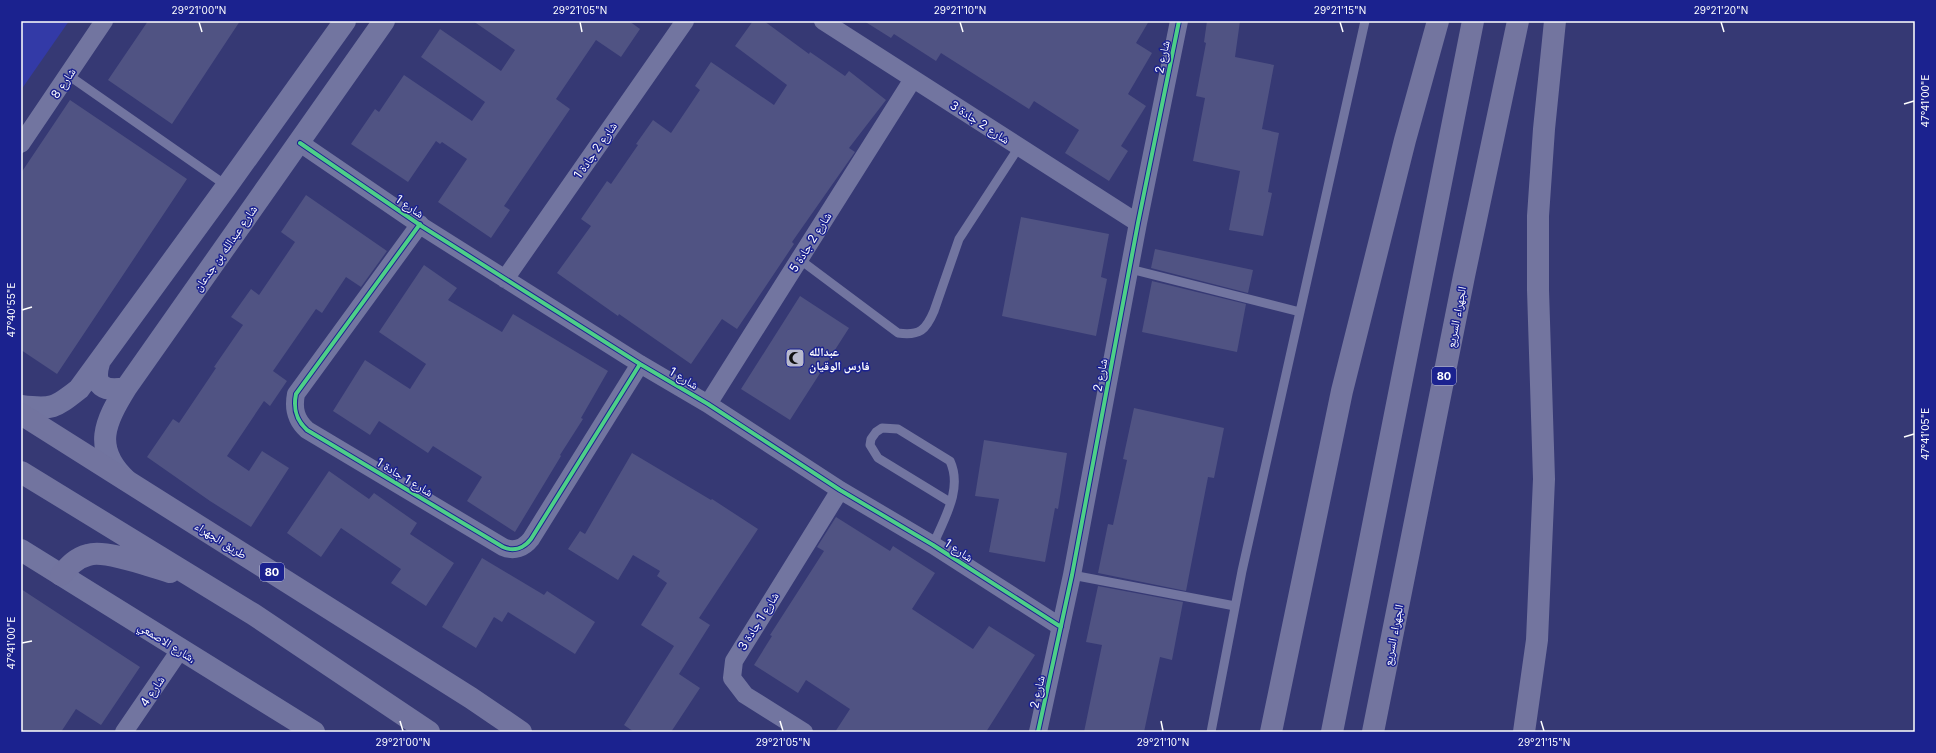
<svg xmlns="http://www.w3.org/2000/svg" width="1936" height="753" viewBox="0 0 1936 753" font-family="Inter,'Noto Naskh Arabic',sans-serif">
<style>
.green{fill:#333aa7}
.building{fill:#505383}
.lines{fill:none;stroke-linecap:round;stroke-linejoin:round}
.service{stroke:#7275a0;stroke-width:9}
.minor{stroke:#7275a0;stroke-width:18}
.tertiary{stroke:#7275a0;stroke-width:22}
.trunk{stroke:#72749f;stroke-width:22}
.motorway{stroke:#73759f;stroke-width:22}
.cycleway-casing{stroke:#1b228f;stroke-width:6}
.cycleway{stroke:#4dcf88;stroke-width:4}
.ticks{fill:none;stroke:#fff;stroke-width:1.5}
.labels{text-anchor:middle;dominant-baseline:central;stroke-width:3;stroke-linejoin:round;paint-order:stroke}
.shield{fill:#1b228f;stroke:#bbbddd;stroke-width:1}
.shield-label{font-size:11px;font-weight:bold;fill:#fff}
.street-label{font-size:12px;fill:#fff;stroke:#1b228f}
.poi-label{font-size:12px;font-weight:bold;fill:#fff;stroke:#1b228f;text-anchor:start}
.neatline{fill:none;stroke:#fff;stroke-width:1.5}
.ticks-label{font-size:10px;text-anchor:middle;fill:#fff}
</style>
<rect width="100%" height="100%" fill="#363974"/>
<path class="green" d="M21,21h48l-48,69z"/>
<path class="building" d="M148,21h92l-68,103 -64,-44z
M473,21h156l11,8 -19,28 -25,-17 -40,59 14,10 -66,97 6,4 -19,28 -53,-36 29,-43 -25,-17 -2,2 -4,-3 -28,41 -57,-38 24,-35 4,3 25,-37 68,46 13,-19 -64,-45 19,-28 61,42 14,-21z
M753,21h11l45,33 1,-2 35,24 4,-5 37,29 -37,48 6,4 -63,90 2,2 -57,85 -15,-10 -31,45 -72,-50 -1,2 -61,-43 34,-47 -10,-7 26,-38 4,3 27,-39 -2,-1 17,-24 18,13 29,-43 -5,-4 16,-24 63,43 13,-20 -52,-39z
M864,21h285l-13,22 16,10 -24,41 18,12 -25,40 7,5 -19,30 -44,-28 14,-23 -45,-29 -5,8 -88,-56 -5,8 -42,-27 -3,4z
M1207,21h33l-5,36 39,8 -12,64 17,4 -11,59 4,1 -9,43 -34,-6 11,-59 -47,-10 12,-63 -9,-2 10,-53 -2,-1z
M70,100l117,79 -130,195 -36,-24v-177z
M306,195l81,56 -26,36 -15,-10 -24,36 -6,-4 -43,62 14,10 -17,25 -6,-5 -37,55 22,15 13,-20 27,17 -38,59 -41,-26 -63,-44 26,-38 6,4 37,-55 -2,-1 29,-42 -12,-8 20,-28 8,6 36,-53 -14,-10z
M1021,217l88,17 -8,43 6,2 -11,57 -94,-20z
M1155,249l98,21 -5,23 -97,-25z
M424,265l33,23 -9,12 54,32 11,-18 95,57 -27,47 2,1 -23,36 1,1 -46,76 -48,-31 15,-24 -49,-31 -5,7 -49,-32 -9,14 -37,-24 32,-51 45,29 16,-25 -47,-32z
M1152,281l94,23 -9,48 -95,-20z
M800,296l49,32 -59,92 -49,-31z
M1134,408l90,20 -10,50 -6,-1 -22,114 -88,-18 10,-49 5,1 14,-65 -4,-1z
M984,440l83,13 -9,56 -3,-1 -10,54 -56,-10 10,-53 -24,-3z
M632,453l79,47 1,-1 46,30 -59,89 11,7 -31,49 21,14 -29,44h-37l-10,-7 50,-79 -33,-21 26,-42 -10,-7 3,-5 -27,-16 -15,25 -50,-31 12,-18 5,3z
M329,471l40,28 5,-6 43,30 -7,11 44,29 -28,43 -35,-23 10,-14 -60,-41 -20,29 -34,-24z
M836,517l54,34 3,-5 42,27 -23,36 61,40 16,-23 46,29 -49,77h-151l15,-23 -44,-29 -8,13 -44,-28 18,-29 -2,-1 54,-84 -7,-4z
M482,558l62,37 3,-4 48,31 -20,32 -67,-42 -6,10 -8,-5 -18,31 -34,-21z
M1098,586l85,16 -11,58 -12,-3 -16,75h-60l18,-87 -16,-3z
M21,589l119,78 -39,58 -25,-16 -15,23h-40z"/>
<g class="lines">
<path class="service" d="M68,75l159,111
M799,259l99,74c22,3 28,-3 36,-22l25,-72 60,-92
M1130,269l170,43
M933,545c11,-26 30,-56 17,-84l-52,-32 -16,-1 -6,4 -5,7 -1,6 8,13 72,44
M1072,575l163,31
M1211,732l31,-161 123,-550"/>
<path class="minor" d="M823,21l315,202
M300,143l123,84 217,137 68,40 132,86 93,55 128,82
M21,144l83,-123
M420,224l-124,170c-3,15 0,26 11,36l196,117c11,5 21,1 28,-8l109,-175
M505,279l180,-258
M708,404l205,-325
M124,732l56,-82
M804,732l-59,-37 -13,-17 2,-17 106,-171
M1038,732l34,-157 66,-352 41,-202"/>
<path class="tertiary" d="M99,363c-7,23 5,29 27,25
M21,406c31,4 34,2 58,-17l148,-203 118,-165
M126,480c-34,-32 -21,-58 0,-92l258,-367
M21,550l293,182"/>
<path class="trunk" d="M21,414l450,284 50,34
M21,472l232,142 176,118
M61,575c8,-9 15,-17 27,-20 18,-6 63,12 82,17"/>
<path class="motorway" d="M1271,732l71,-341 63,-251 33,-119
M1332,732l141,-711
M1373,732l91,-456 54,-255
M1524,732l13,-92 7,-161 -6,-189v-74l6,-87 11,-108"/>
<defs>
<path id="cycleway" d="M300,143l123,84 217,137 68,40 132,86 93,55 128,82
M420,224l-124,170c-3,15 0,26 11,36l196,117c11,5 21,1 28,-8l109,-175
M1038,732l34,-157 66,-352 41,-202"/>
</defs>
<use href="#cycleway" class="cycleway-casing"/>
<use href="#cycleway" class="cycleway"/>
</g>
<path class="ticks" d="M199,22l3,10M580,22l2,10M960,22l3,10M1340,22l3,10M1721,22l3,10M1904,104l10,-3M22,310l10,-3M1904,437l10,-3M22,643l10,-2M400,721l3,10M780,721l3,10M1161,721l2,10M1541,721l3,10"/>
<defs>
<symbol id="mosque-square" viewBox="-11 -11 22 22"><rect x="-9" y="-9" width="18" height="18" rx="4" fill="#b9bace" stroke="#1b228f"/><path d="M3.5-4.9A6 6 0 1 0 3.5 4.9A5 5 0 1 1 3.5-4.9Z" fill="#111"/></symbol>
</defs>
<g fill-rule="evenodd">
<use href="#mosque-square" x="784" y="347" width="22" height="22"/>
</g>
<g class="labels">
<g class="shield">
<rect x="1432" y="367" width="24" height="18" rx="3"/>
<rect x="260" y="563" width="24" height="18" rx="3"/>
</g>
<g class="shield-label">
<text x="1444" y="376">80</text>
<text x="272" y="572">80</text>
</g>
<g class="street-label">
<text transform="translate(1162 57) rotate(-78)">شارع 2</text>
<text transform="translate(63 83) rotate(-56)">شارع 8</text>
<text transform="translate(980 122) rotate(33)">شارع 2 جادة 3</text>
<text transform="translate(595 150) rotate(-55)">شارع 2 جادة 1</text>
<text transform="translate(410 206) rotate(34)">شارع 1</text>
<text transform="translate(810 242) rotate(-58)">شارع 2 جادة 5</text>
<text transform="translate(225 248) rotate(-55)">شارع عبدالله بن جدعان</text>
<text transform="translate(1456 317) rotate(-79)">الجهراء السريع</text>
<text transform="translate(1100 375) rotate(-79)">شارع 2</text>
<text transform="translate(684 378) rotate(31)">شارع 1</text>
<text transform="translate(405 477) rotate(31)">شارع 1 جادة 1</text>
<text transform="translate(221 540) rotate(32)">طريق الجهراء</text>
<text transform="translate(959 550) rotate(33)">شارع 1</text>
<text transform="translate(758 621) rotate(-58)">شارع 1 جادة 3</text>
<text transform="translate(1393 635) rotate(-79)">الجهراء السريع</text>
<text transform="translate(167 642) rotate(32)">شارع الاصمعي،</text>
<text transform="translate(152 691) rotate(-56)">شارع 4</text>
<text transform="translate(1037 692) rotate(-78)">شارع 2</text>
</g>
<g class="poi-label">
<text x="809" y="351">عبدالله<tspan x="809" dy="14">فارس الوقيان</tspan></text>
</g>
</g>
<rect width="1936" height="753" fill="none" stroke="#1b228f" stroke-width="44"/>
<rect x="22" y="22" width="1892" height="709" class="neatline"/>
<g class="ticks-label">
<text x="199" y="14">29°21'00"N</text>
<text x="580" y="14">29°21'05"N</text>
<text x="960" y="14">29°21'10"N</text>
<text x="1340" y="14">29°21'15"N</text>
<text x="1721" y="14">29°21'20"N</text>
<text transform="translate(1925 101) rotate(-90)" y="4">47°41'00"E</text>
<text transform="translate(11 310) rotate(-90)" y="4">47°40'55"E</text>
<text transform="translate(1925 434) rotate(-90)" y="4">47°41'05"E</text>
<text transform="translate(11 643) rotate(-90)" y="4">47°41'00"E</text>
<text x="403" y="746">29°21'00"N</text>
<text x="783" y="746">29°21'05"N</text>
<text x="1163" y="746">29°21'10"N</text>
<text x="1544" y="746">29°21'15"N</text>
</g>
</svg>
